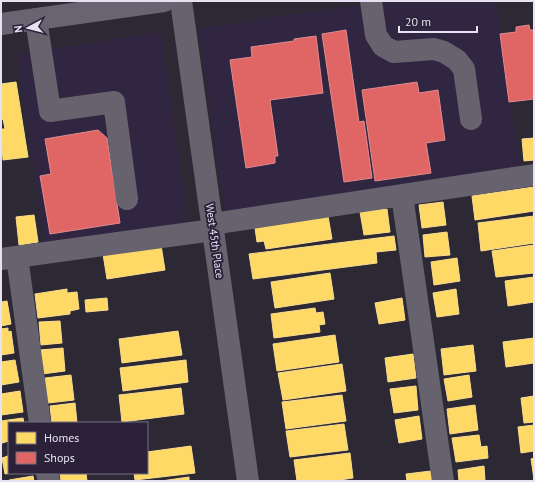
<svg xmlns="http://www.w3.org/2000/svg" width="535" height="482" viewBox="0 0 535 482" font-family="'PT Sans',sans-serif">
<style>
.built{fill:#302641}
.homes{fill:#ffd966;stroke:#f8dc90}
.shops{fill:#e06666;stroke:#e28b90}
.lines{fill:none;stroke-linecap:round;stroke-linejoin:round}
.minor{stroke:#67636e;stroke-width:22}
.major{stroke:#686471;stroke-width:22}
.labels{text-anchor:middle;dominant-baseline:central;stroke-width:4;stroke-linejoin:round;paint-order:stroke}
.street-label{font-size:11px;fill:#e7e2f1;stroke:#2b223a}
</style>
<rect width="100%" height="100%" fill="#2c2834"/>
<path class="built" d="M387,1h109l25,176 -295,45 -27,-194z
M161,32l28,201 -143,20 -29,-199z"/>
<path class="homes" d="M16,82l12,75 -25,3 -2,-31h4l-2,-10 -2,1v-36z
M534,138v22l-10,1 -2,-22z
M534,187v24l-59,9 -3,-24z
M443,202l3,23 -24,3 -3,-23z
M387,209l3,23 -26,3 -4,-23z
M34,215l4,27 -19,3 -3,-28z
M328,216l4,23 -66,10 -2,-8 -7,1 -2,-14z
M534,216v27l-53,8 -3,-28z
M447,232l3,23 -25,2 -2,-22z
M394,236l2,14 -20,2 1,11 -124,16 -4,-25z
M161,245l4,25 -58,9 -4,-25z
M534,245v28l-38,4 -4,-26z
M457,258l3,23 -26,4 -3,-23z
M330,273l4,26 -59,9 -4,-26z
M534,277v25l-26,4 -3,-25z
M67,289v4l10,-1 2,17 -9,2v3l-32,4 -3,-24z
M456,289l3,25 -22,3 -4,-24z
M107,298l1,12 -22,2 -1,-12z
M402,298l3,22 -26,4 -4,-21z
M7,301l4,23 -10,2v-24z
M315,308l1,5 7,-1 2,12 -6,1 1,7 -46,6 -3,-24z
M60,321l2,22 -21,2 -2,-23z
M8,328v4l3,-1 3,22 -13,2v-26z
M178,331l4,24 -60,8 -3,-24z
M335,335l4,27 -62,9 -4,-27z
M534,338v25l-28,4 -3,-25z
M473,345l3,26 -32,4 -3,-26z
M63,348l2,23 -23,3 -2,-24z
M413,354l3,24 -28,4 -3,-24z
M15,360l4,22 -18,3v-23z
M186,360l2,22 -65,9 -3,-23z
M342,364l4,27 -63,9 -5,-27z
M71,375l3,25 -26,3 -3,-25z
M469,375l3,22 -24,4 -4,-22z
M416,386l2,24 -24,3 -4,-24z
M181,388l3,26 -62,8 -3,-27z
M20,391l3,21 -22,3v-21z
M342,395l4,26 -60,8 -4,-27z
M534,396v26l-10,1 -3,-25z
M75,403l2,20h-25l-2,-17z
M475,405l3,25 -28,4 -3,-25z
M419,416l3,23 -23,4 -4,-23z
M23,418l1,5h-15v18l-7,2 -1,-22z
M344,424l4,26 -58,7 -4,-26z
M534,425v26l-13,2 -3,-26z
M479,435l2,12 6,-1 1,12 -32,4 -4,-24z
M191,446l4,27 -60,7 -1,-7h13v-21z
M9,453v20h2l-6,1 -3,-16 6,-2z
M350,453l3,25 -20,3h-36l-3,-21z
M534,458v21l-3,-20z
M484,466l1,15h-26l-1,-11z
M431,471l1,10h-25l-1,-7z
M60,473h26l1,8h-26z
M33,476l1,5h-25v-1z
M189,477v4h-28z"/>
<path class="shops" d="M529,25l1,5h4v69l-25,3 -9,-68 16,-2v-5z
M346,30l13,92 5,-1 8,57 -28,4 -22,-148z
M316,36l7,57 -53,7 8,56h-3v7l-29,5 -16,-108 22,-3 -1,-10 43,-6v-2z
M417,82l2,11 19,-3 7,50 -19,3 5,30 -56,8 -13,-91z
M98,130l9,8 13,85 -70,11 -10,-58 11,-2 -6,-35z"/>
<g class="lines">
<path class="minor" d="M181,1l67,480
M371,1l5,34 7,11 11,6 40,-3 10,3 13,8 7,9 7,50
M36,19l14,92 64,-9 13,97
M402,195l41,286
M212,224l322,-49
M17,257l23,166
M1,259l212,-29
M47,473l2,8"/>
<path class="major" d="M1,24l163,-23"/>
</g>
<g class="labels">
<g class="street-label">
<text transform="translate(215 241) rotate(82)">West 45th Place</text>
</g>
</g>
<rect width="535" height="482" fill="none" stroke="#e7e2f1" stroke-width="4"/>
<rect x="8" y="422" width="140" height="52" fill="#2b223a" stroke="#766f83"/>
<rect x="16" y="432" width="20" height="12" fill="#ffd966" stroke="#766f83"/>
<text x="44" y="442" font-size="12" fill="#e7e2f1">Homes</text>
<rect x="16" y="452" width="20" height="12" fill="#e06666" stroke="#766f83"/>
<text x="44" y="462" font-size="12" fill="#e7e2f1">Shops</text>
<g transform="translate(28 28) rotate(263)" stroke="#2b223a" stroke-width="3" paint-order="stroke">
<path d="M0-3L7 15L0 10L-7 15Z" fill="#e7e2f1"/>
<text y="-6" font-size="11" font-weight="bold" text-anchor="middle" fill="#e7e2f1">N</text>
</g>
<path d="M399 26v6h78v-6" fill="none" stroke="#e7e2f1" stroke-width="2"/>
<text x="405" y="26" font-size="12" fill="#e7e2f1" stroke="#2b223a" stroke-width="3" paint-order="stroke">20 m</text>
</svg>
